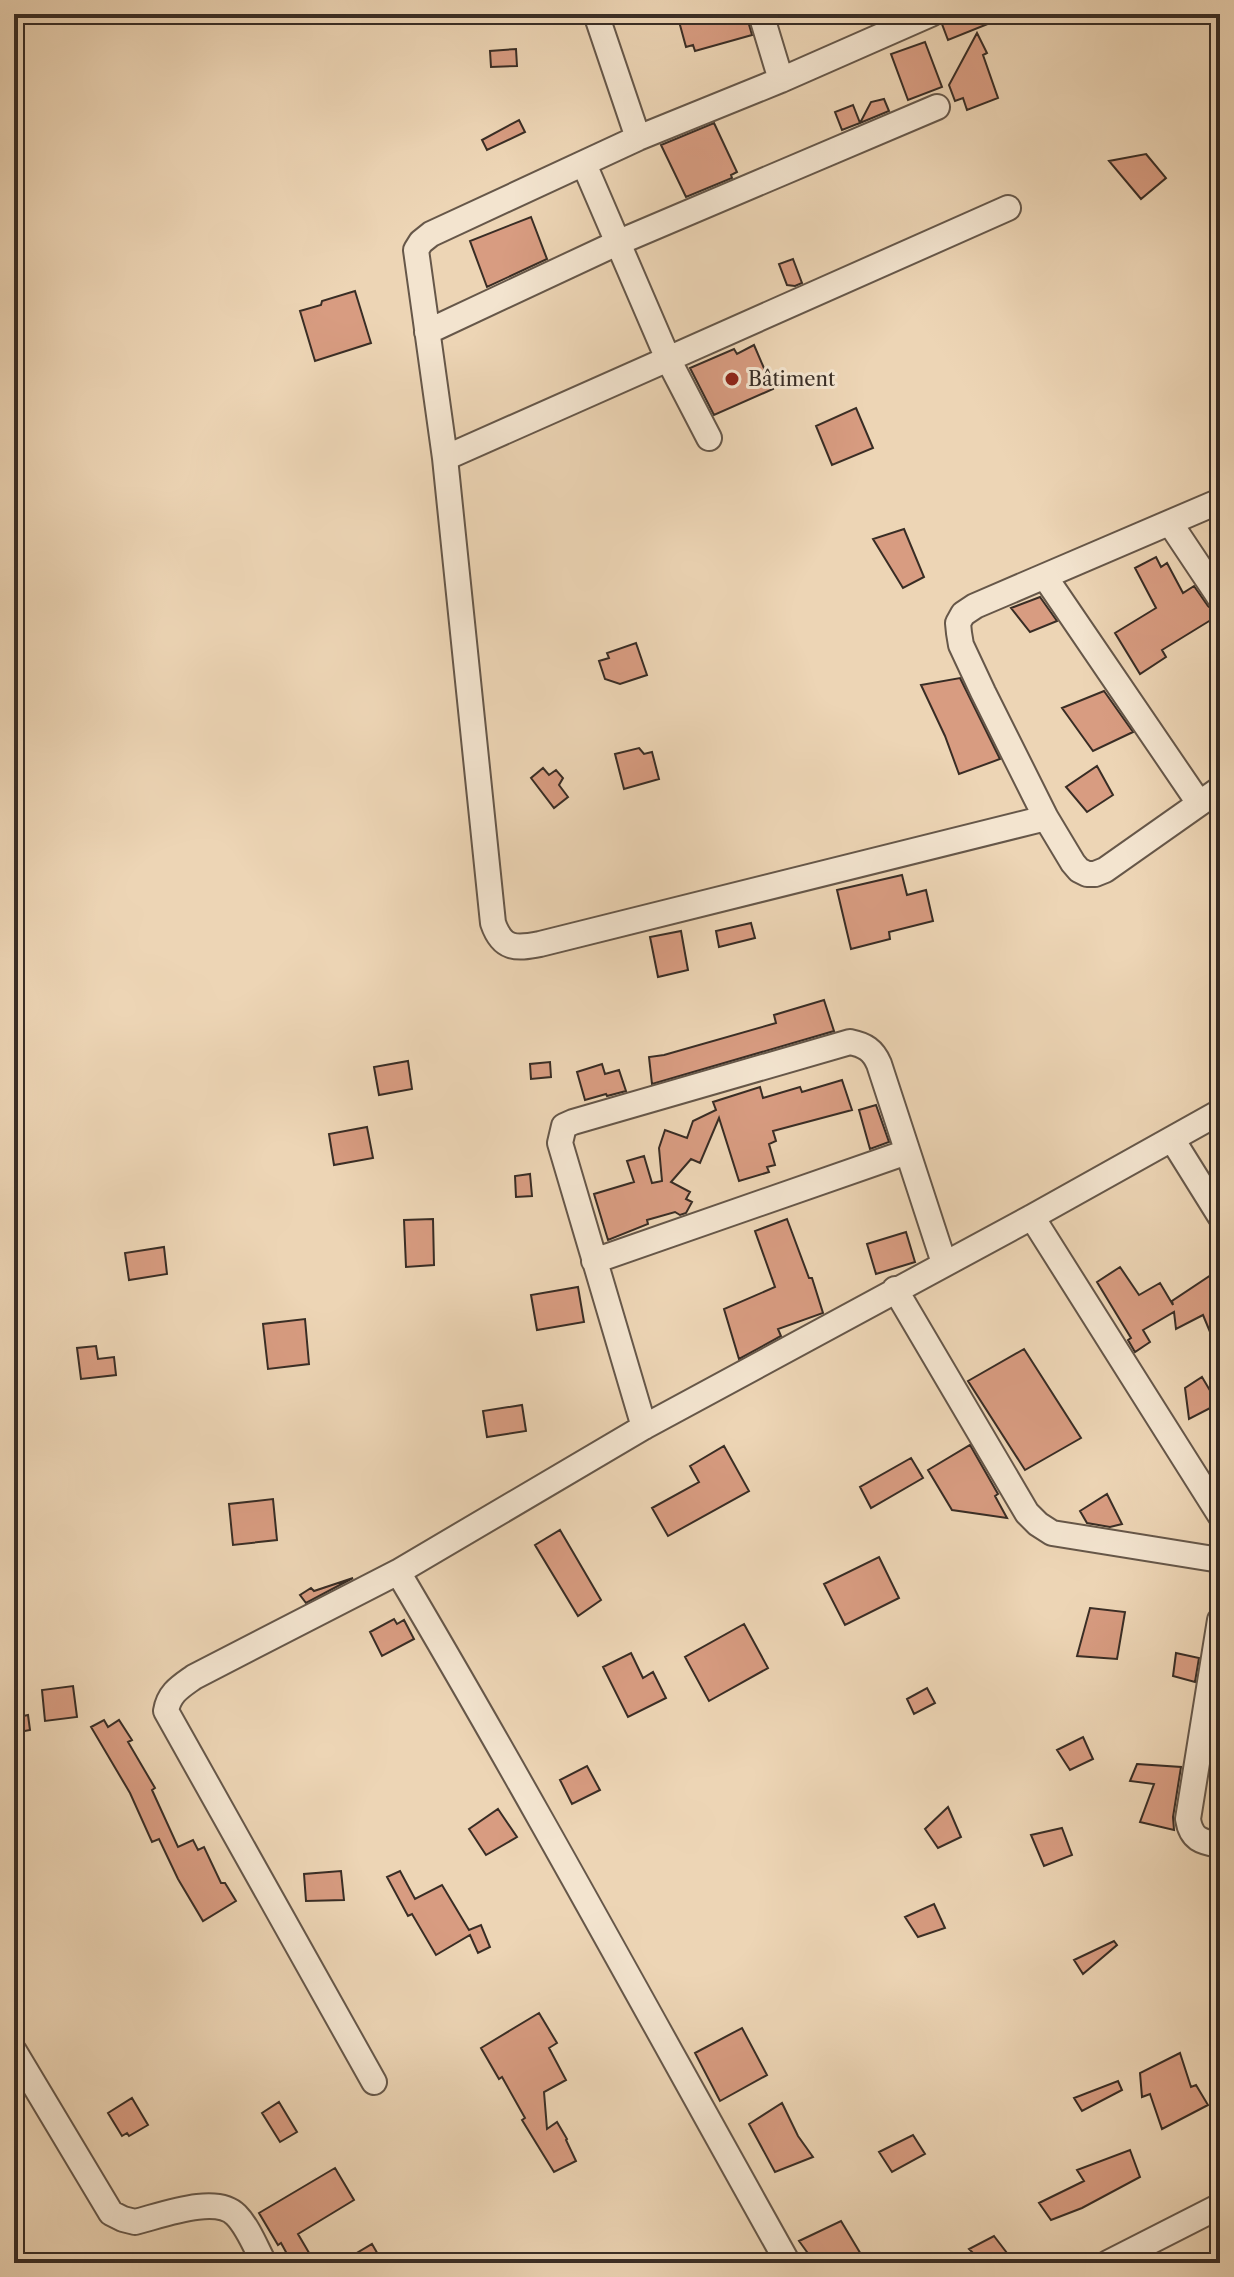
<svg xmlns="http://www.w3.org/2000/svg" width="1234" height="2277" viewBox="0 0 1234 2277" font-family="'Libre Caslon Text',serif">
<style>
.building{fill:#d89c81;stroke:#392d25;stroke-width:2}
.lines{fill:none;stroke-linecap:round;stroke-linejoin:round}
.minor-casing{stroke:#665749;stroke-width:28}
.minor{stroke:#f3e4cf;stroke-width:24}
.poi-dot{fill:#8f2418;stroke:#f3e4cf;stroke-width:3}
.labels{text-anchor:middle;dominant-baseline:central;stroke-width:6;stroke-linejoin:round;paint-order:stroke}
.poi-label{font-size:20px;fill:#392d25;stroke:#f3e4cf;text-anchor:start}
</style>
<rect width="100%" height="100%" fill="#edd5b5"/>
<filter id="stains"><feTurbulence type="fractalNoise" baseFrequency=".0025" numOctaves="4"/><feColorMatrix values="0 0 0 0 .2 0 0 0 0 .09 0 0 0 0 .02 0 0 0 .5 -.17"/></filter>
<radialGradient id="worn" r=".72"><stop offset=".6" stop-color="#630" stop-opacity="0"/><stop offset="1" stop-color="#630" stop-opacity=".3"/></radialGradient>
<path class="building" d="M677,14h69l6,21 -57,16 -2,-6 -7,2z
M969,14h41v1l-62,25 -6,-16z
M977,33l10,20 -4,2 15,43 -31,12 -4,-12 -8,3 -6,-16z
M925,42l17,45 -34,13 -17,-46z
M516,49l1,17 -26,1 -1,-16z
M884,99l5,12 -29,12 11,-21z
M853,105l7,18 -18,7 -7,-18z
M519,120l6,12 -38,18 -5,-10z
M714,123l23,49 -6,3 1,3 -46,19 -25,-52z
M1146,154l20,24 -25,21 -32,-38z
M531,217l16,42 -60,28 -17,-46z
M793,259l9,24 -7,3 -8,-1 -8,-21z
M355,291l16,52 -56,18 -15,-50 21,-6 1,-4z
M754,345l19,44 -59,26 -24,-47 44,-19 3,5z
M856,408l17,40 -41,17 -16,-39z
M904,529l20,48 -21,11 -30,-49z
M1156,557l5,10 6,-4 16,30 11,-7 14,20 11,9 -57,35 4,7 -26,17 -25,-41 41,-25 -21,-40z
M1040,597l17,24 -27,11 -19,-24z
M636,643l11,32 -27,9 -15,-5 -6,-18 10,-3 -2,-5z
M960,678l40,81 -41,15 -14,-38 -24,-51z
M1104,691l29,41 -40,19 -31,-43z
M639,748l5,6 8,-2 7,27 -35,10 -9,-35z
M1097,766l16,29 -26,17 -21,-25z
M543,768l6,7 7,-5 7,8 -4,7 9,12 -14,11 -23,-30z
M902,875l5,20 19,-5 7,31 -44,11 1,7 -39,10 -14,-59z
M751,923l4,15 -36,9 -3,-16z
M681,931l7,39 -30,7 -8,-40z
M824,1000l10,31 -182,53 -3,-27 15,-2 112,-32 -2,-8z
M408,1061l4,28 -33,6 -5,-28z
M550,1062l1,15 -20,2 -1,-15z
M602,1064l3,10 14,-4 7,21 -19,5 -1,-2 -21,6 -8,-28z
M842,1080l10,30 -79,21 3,10 -7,3 6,21 -8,2 2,5 -30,9 -20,-63 -19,45 -9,-4 -20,23 19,10 -4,7 6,3 -6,11 -6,2 -5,-3 -28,8 1,4 -40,16 -14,-46 40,-12 -7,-21 17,-5 8,27 10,-2 -3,-33 6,-18 22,8 6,-17 23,-11 -3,-8 47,-15 3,11 37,-11 2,5z
M876,1105l13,37 -19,7 -11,-39z
M367,1127l6,31 -39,7 -5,-31z
M530,1174l2,22 -16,1 -1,-21z
M433,1219l1,46 -28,2 -2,-47z
M787,1219l22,59h3l11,35 -45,16 3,7 -42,23 -15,-50 51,-22 -20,-56z
M906,1232l9,30 -39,12 -9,-30z
M164,1247l3,27 -38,6 -4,-27z
M1120,1267l19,28 21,-12 13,22 -1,-4 48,-32v87l-17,-41 -27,14 -2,-17 -31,18 7,12 -15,10 -7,-12 3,-2 -34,-56z
M578,1287l6,35 -47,8 -6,-35z
M305,1319l4,45 -41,5 -5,-45z
M96,1346l2,13 16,-2 2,18 -35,4 -4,-31z
M1024,1349l57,89 -56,32 -57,-89z
M1202,1377l16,27 -29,15 -4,-31z
M522,1405l4,26 -39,6 -4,-26z
M970,1445l28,49 -3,2 12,22 -55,-8 -24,-40z
M724,1446l25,45 -81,45 -16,-28 47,-26 -9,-16z
M911,1458l12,20 -52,30 -11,-21z
M1107,1494l15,30 -12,3 -23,-4 -7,-12z
M273,1499l4,41 -44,5 -4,-41z
M560,1530l41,70 -23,16 -43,-71z
M879,1557l20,41 -54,27 -21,-41z
M353,1578l-47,25 -6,-8 11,-7 3,3z
M1090,1608l35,4 -8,47 -40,-3z
M394,1619l3,5 7,-4 10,19 -32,17 -12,-24z
M744,1624l24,44 -59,33 -24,-44z
M631,1653l12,25 10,-6 13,26 -38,19 -25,-50z
M1176,1653l23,5 -4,24 -22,-6z
M73,1686l4,31 -32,4 -3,-31z
M927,1688l8,15 -21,11 -7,-15z
M28,1715l2,15 -16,3v-15z
M104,1720l4,7 11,-7 13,20 -4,2 27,46 -3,2 26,57 15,-7 5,10 6,-3 17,36h4l11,18 -33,20 -25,-42 -19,-40 -7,3 -22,-49 -39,-66z
M1083,1737l10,22 -23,11 -13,-20z
M1137,1764l44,3 -8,50 1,13 -34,-8 14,-38 -24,-3z
M587,1766l13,24 -28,14 -12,-24z
M948,1807l13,30 -23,11 -13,-19z
M498,1809l19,28 -31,18 -17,-26z
M1062,1828l10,27 -28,11 -13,-31z
M341,1871l3,29 -38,1 -2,-27z
M400,1871l15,28 27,-14 27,45 12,-5 9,22 -12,6 -8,-18 -34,20 -24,-41 -4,2 -21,-39z
M934,1904l11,24 -27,9 -13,-20z
M1114,1941l3,4 -34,29 -9,-14z
M539,2013l18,30 -8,5 17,32 -22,12 3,37 10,-7 10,17 -1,1 10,21 -22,11 -32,-52 3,-2 -23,-41 -3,2 -18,-31z
M742,2028l25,47 -47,26 -25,-48z
M1180,2053l11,34 5,-2 12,20 -46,24 -12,-35 -8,3 -2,-24z
M1118,2081l4,9 -40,21 -8,-13z
M132,2098l16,27 -19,11 -2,-3 -5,3 -14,-23z
M279,2102l18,30 -17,10 -18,-29z
M782,2103l16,33 15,21 -38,15 -26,-48z
M913,2135l12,19 -33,18 -13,-20z
M1130,2150l10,27 -58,31 -31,12 -12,-17 45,-22 -7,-11z
M335,2168l19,32 -56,34 17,29h-23l-11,-20 -3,2 -19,-32z
M841,2221l21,35 -10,7h-37l-16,-22z
M994,2236l16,21 -11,6h-16l-14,-14z
M372,2244l11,19h-43z"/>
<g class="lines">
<defs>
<path id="minor" d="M596,14l42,124
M761,14l20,66
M931,14l-150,66 -143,58 -207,96 -10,8 -5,8 29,208 48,465c9,26 22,26 47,21l506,-126
M584,164l84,195 41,79
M427,332l190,-89 320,-136
M445,458l563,-250
M1220,501l-245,105 -12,8 -5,9 1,10 2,12 22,47 63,126 27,45 6,7 8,4h8l10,-4 115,-81
M1170,523l50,75
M1045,577l154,226
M1172,1139l48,77
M1032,1217l188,298
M594,1261l313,-109
M895,1289l132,224 11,11 14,9 168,27
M644,1427l-84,-284 4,-17 9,-4 277,-80c15,3 23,8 29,22l65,199
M398,1572c135,228 261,461 390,691
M1220,1620l-32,199c3,20 13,23 32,26
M14,2051l97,162 12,6 12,3c25,-6 81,-28 101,-7 12,12 20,33 28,48
M374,2082l-208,-371c3,-18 14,-24 28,-34l204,-105 246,-145 388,-210 188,-105
M1108,2263l112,-57"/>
</defs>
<use href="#minor" class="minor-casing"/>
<use href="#minor" class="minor"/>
</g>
<circle class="poi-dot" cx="732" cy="379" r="8"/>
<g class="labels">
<g class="poi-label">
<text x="748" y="379">Bâtiment</text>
</g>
</g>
<rect width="1234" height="2277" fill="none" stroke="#edd5b5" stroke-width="48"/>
<rect x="16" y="16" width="1202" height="2245" fill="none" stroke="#392d25" stroke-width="4"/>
<rect x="24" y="24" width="1186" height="2229" fill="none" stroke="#392d25" stroke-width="2"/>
<rect width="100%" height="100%" filter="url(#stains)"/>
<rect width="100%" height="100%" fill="url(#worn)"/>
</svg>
